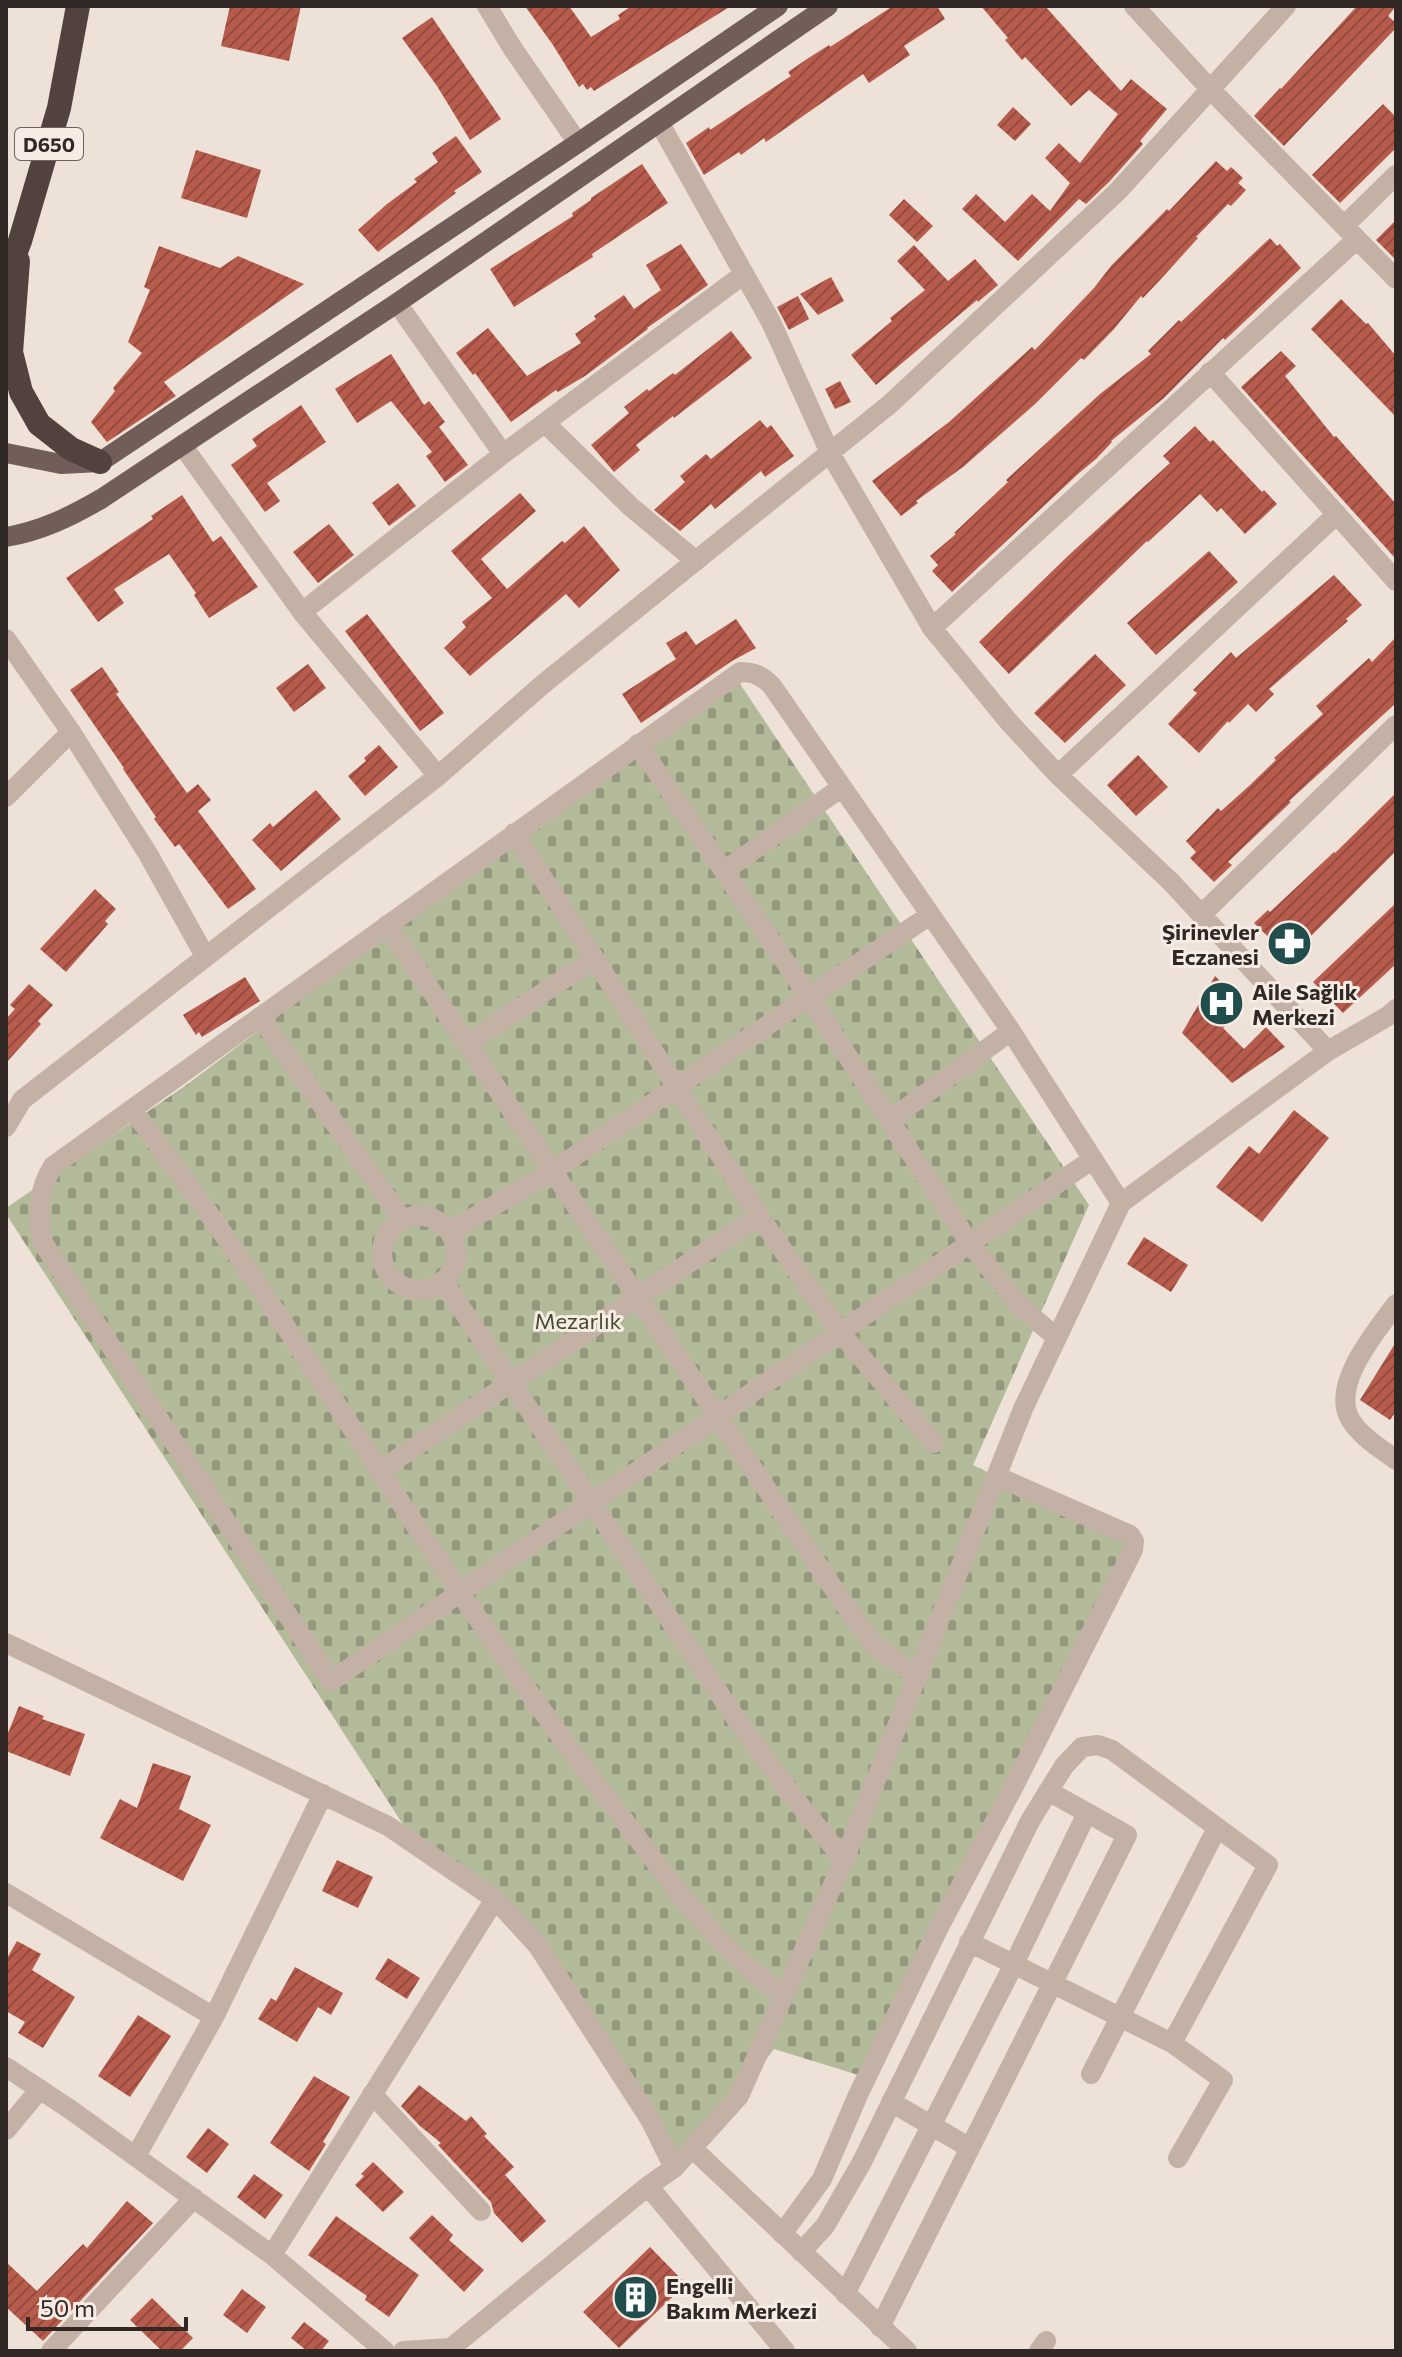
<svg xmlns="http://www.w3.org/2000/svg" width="1402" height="2357" viewBox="0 0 1402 2357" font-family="Commissioner,sans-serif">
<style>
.cemetery{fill:url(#cemetery-stones)}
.building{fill:url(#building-hatch)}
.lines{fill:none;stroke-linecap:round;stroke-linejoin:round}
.minor{stroke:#c4b1a6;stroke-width:20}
.major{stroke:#715e59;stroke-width:20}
.highway{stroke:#51423e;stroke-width:24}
.labels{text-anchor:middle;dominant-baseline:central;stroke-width:6;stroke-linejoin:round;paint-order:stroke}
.shield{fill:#f6ece4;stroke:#6c635f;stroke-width:2}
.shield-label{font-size:20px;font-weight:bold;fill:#312826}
.poi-label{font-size:22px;font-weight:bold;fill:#312826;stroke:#f6ece4;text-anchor:start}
.park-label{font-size:22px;fill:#444c2d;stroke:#f6ece4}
</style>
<defs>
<pattern id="cemetery-stones" width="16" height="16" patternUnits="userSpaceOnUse" patternTransform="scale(2)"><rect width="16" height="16" fill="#b3ba9a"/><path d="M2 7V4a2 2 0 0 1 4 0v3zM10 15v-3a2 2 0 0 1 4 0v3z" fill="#92977d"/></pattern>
<pattern id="building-hatch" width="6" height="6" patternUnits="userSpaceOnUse" patternTransform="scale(2)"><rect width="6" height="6" fill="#b75b4c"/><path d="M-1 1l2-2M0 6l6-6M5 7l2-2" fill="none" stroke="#954b3f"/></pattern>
</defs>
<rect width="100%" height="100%" fill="#ede1d8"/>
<path class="cemetery" d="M734,675l355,530 -116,260 156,76 -261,537 -94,-29 -92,123 -141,-229 -133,-111 -402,-618v-6l179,-122 453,-342z"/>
<path class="building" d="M230,6h71l-12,55 -68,-15z
M525,6h44l22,31 29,-18 -2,-4 14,-9h99l-137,85 -3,-4 -4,3 -4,-6 -4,3 -26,-42z
M893,6h44l8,13 -41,27 6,9 -41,28 -6,-9 -97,68 -2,-4 -23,17 -2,-3 -35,23 -18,-32 23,-16 1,3 81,-54 -3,-4 19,-13 22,-14 1,2z
M981,6h64l76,85 10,-12 36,30 -27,32 3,3 -34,38 -23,22 -7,-5 -61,62 -56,-52 14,-15 29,28 27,-28 18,17 20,-28 -25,-25 14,-15 21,20 38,-49 -29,-24 -18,16 -46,-49 -3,3 -17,-20 3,-2z
M1357,6h39l-8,10 8,7v5l-112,118 -30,-30 26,-28 1,1z
M432,17l69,102 -31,21 -33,-54 -35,-48z
M1383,104l13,13v31l-56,55 -28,-28z
M1013,107l18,17 -16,17 -18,-16z
M456,136l26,36 -28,19 2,2 -78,59 -20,-22 29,-26 30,-22 -3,-3 24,-17 -6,-9z
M196,150l65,20 -14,48 -66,-20z
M1216,161l11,10 4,-4 12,11 -5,5 8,7 -15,16 -3,-2 -32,33 2,1 -37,41 -18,19 -2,-2 -27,33 -30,31 -3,-2 -46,46 -72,63 -47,34 2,2 -17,13 -29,-35 77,-59 83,-75 3,3 59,-62 17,-22 56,-57 2,2z
M642,164l26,39 -76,51 1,3 -79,50 -24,-38 83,-53 -1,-3 19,-13v-2z
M904,199l29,27 -16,16 -28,-27z
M1396,220v40l-20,-20z
M1270,238l7,8 3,-2 21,24 -76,72 -2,-2 -59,60 -53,43 1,1 -16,17 -17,14 -127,119 -20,-21 6,-6 -8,-9 26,-22 -2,-1 54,-51 -2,-2 94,-86 51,-40 -3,-3 31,-31 2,2z
M681,244l27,41 -61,43 1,1 -63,47 -27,16 -2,-2 -45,32 -36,-49 -2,2 -17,-22 32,-25 39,48 54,-33 -6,-9 21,-15 -2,-3 30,-21 10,14 27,-19 -15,-25z
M914,245l34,36 27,-22 23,26 -20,17 -1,-2 -101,85 -25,-30 41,-34 -2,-3 35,-28 -28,-29z
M159,246l61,22 18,-12 66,28 -140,98 12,14 -69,46 -16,-20 24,-31 -2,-3 29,-35 -14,-11 22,-52 -6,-3z
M831,277l13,24 -26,14 -18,-21z
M798,296l11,23 -20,11 -12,-23z
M1341,299l25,25 2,-1 28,33v61l-85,-88z
M731,331l21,27 -78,60 -1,-2 -37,29 4,5 -26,22 -23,-27 38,-32 -5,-6 23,-18 2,2 24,-18 2,2z
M1281,351l15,15 -11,10 49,61 2,-1 60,68v55l-155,-172z
M391,354l33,51 5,-4 16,21 -6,5 29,38 -23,17 -19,-26 6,-4 -41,-51 -34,22 -22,-34z
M840,381l11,21 -16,7 -10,-20z
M301,405l25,37 -59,41 13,18 -15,11 -34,-47 26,-19 -5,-7z
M760,420l7,8 4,-3 23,31 -29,21 -4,-6 -46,38 -4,-5 -31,27 -26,-21 31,-28 -5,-6 26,-22 5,5z
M1195,426l15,16 3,-2 49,52 2,-2 13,14 -32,30 -24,-26 -4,4 -17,-18 -52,48 -1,-1 -138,133 -30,-32 91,-88 100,-91 -7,-7z
M398,483l18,23 -27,20 -17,-23z
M520,493l16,18 -55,48 26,30 55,-48 3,2 19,-17 36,44 -41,38 -13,-14 -96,82 -26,-28 22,-21 -4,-5 30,-24 -41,-47z
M182,495l31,47 8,-6 37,51 -49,31 -15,-23 2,-2 -27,-39 -55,35 10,14 -26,19 -32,-44 87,-59 -2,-3z
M329,524l25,31 -36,28 -25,-31z
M1209,551l29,31 -82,73 -29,-32z
M1334,575l28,30 -16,14 2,2 -79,68 5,5 -18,18 -8,-8 -19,19 -1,-2 -29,32 -31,-29 29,-31 -4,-3 38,-38 5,6z
M367,614l77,99 -24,18 -75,-100z
M736,619l20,29 -24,13 -91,62 -19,-29 54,-35 -10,-16 20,-12 10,14z
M1396,637v66l-107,98 2,1 -63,60 4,3 -18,17 -24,-24 6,-6 -10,-11 32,-33 3,3 28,-25 27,-26 -2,-2 49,-44 -7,-8 53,-48 3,4z
M1095,654l31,31 -61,58 -31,-30z
M308,664l18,24 -32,24 -18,-24z
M102,667l17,25 -3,2 71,99 11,-9 13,16 -13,11 58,78 -28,20 -49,-65 -4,3 -21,-28 2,-2 -33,-48 1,-1 -54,-78z
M379,745l19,22 -33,29 -17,-20 18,-15 -2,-3z
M1138,755l30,32 -32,29 -29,-31z
M316,790l25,29 -60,52 -29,-31 18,-17 3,4z
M1396,793v58l-93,93 2,2 -14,13 -37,-36 14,-13 2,2 64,-60 1,1z
M95,889l21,20 -11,12 3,3 -42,48 -26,-23z
M1396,903v61l-53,49 -30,-31z
M1215,976l30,30 -22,22 21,21 22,-22 19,20 -53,36 -50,-50z
M245,977l15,24 -58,36 -3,-5 -3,3 -13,-20z
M29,984l24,21 -15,16 3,3 -35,39v-44l9,-10 -5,-4z
M1294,1110l35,28 -67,84 -46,-35 33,-41 10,8z
M1144,1237l44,28 -17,27 -44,-28z
M1396,1342v69l-6,9 -30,-20z
M19,1706l25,10 -2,3 43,15 -15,42 -64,-25v-13z
M153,1763l38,13 -12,33 32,16 -28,56 -83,-43 20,-39 17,9z
M337,1860l36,17 -15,31 -36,-17z
M17,1941l24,13 -9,16 43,27 -32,51 -25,-15 7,-11 -19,-11v-51z
M388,1958l32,20 -13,21 -32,-20z
M295,1967l48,26 -12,22 -13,-8 -21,35 -39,-23 13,-21 5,3z
M138,2015l33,21 -41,61 -32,-21z
M314,2076l36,21 -27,45 3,2 -17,27 -39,-28z
M419,2085l47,36 5,-5 16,18 -3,2 30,31 -9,8 41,46 -24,22 -28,-30 -3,-11 -53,-57 3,-2 -21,-17 -19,-20z
M208,2128l21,16 -22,29 -21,-16z
M373,2162l31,30 -21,20 -28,-27 9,-9 -3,-2z
M254,2174l29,21 -18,24 -28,-22z
M127,2201l26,22 -110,118 -37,-34v-45l31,29 46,-47 4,4z
M432,2215l21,20 -4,5 35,30 -20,22 -55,-54z
M336,2216l83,59 -30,42 -24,-17 2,-4 -59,-41z
M650,2247l36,37 -67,64 -36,-36z
M242,2289l24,18 -19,26 -24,-18z
M152,2298l41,40 -13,13h-18l-32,-31z
M304,2322l25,19 -8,10h-14l-16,-13z"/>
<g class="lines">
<path class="minor" d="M487,6l26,43 65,94
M1134,6l76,83 186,190
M659,122l112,200 59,131 102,175 76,93 50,54 113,107 157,169 60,-35 8,-7
M1344,226l52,-51
M397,303l106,151
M1210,372l186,209
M545,423l86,84 65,54
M182,445l120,167
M932,628l425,-389
M6,639l65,93 77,122 57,102
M638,744l171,253 161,247 52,64 35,30
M1058,775l279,-261
M438,776l-136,-164 201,-158 241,-180
M6,797l65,-65
M514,833l245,383 81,116 94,111
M724,871l118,-84
M1201,915l195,-190
M387,925l455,676 31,43 43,32
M260,1017l142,202
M466,1044l128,-85
M132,1109c35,47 70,94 103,142 124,183 237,372 372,547 52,67 105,150 177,197
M890,1120l121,-89
M6,1127l16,-27 416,-324 104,-91 348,-281 228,-213 168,-185
M1093,1159l-762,522 -288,-438c-7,-28 -5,-52 10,-77l687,-494c14,0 23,4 32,14l239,345 10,16 100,156
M382 1253a37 37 0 1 1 74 0a37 37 0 1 1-74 0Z
M449,1232l102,-60 379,-257
M443,1281l294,439 57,78 50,62
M1396,1304c-19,27 -64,78 -47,113 9,18 31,31 47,43
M379,1471l380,-255
M6,1643l382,183 107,73 43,47 113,175 23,47
M6,1893l208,124
M969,1942l203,101 51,37 -45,78
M6,2067l65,43 201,145 113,96
M1091,2074l126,-246
M372,2094l109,117
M891,2102l79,46
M6,2130l34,-41
M692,2148l215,203
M136,2156l78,-139 109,-223
M648,2186l137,165
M782,2234l40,-55 36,-84 81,-168 76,-143 118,-234 1,-9 -4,-6 -134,-59
M801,2252l24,-26 37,-64 168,-341 34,-55 18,-19 16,-2 14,5 156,115 -96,178
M272,2255l223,-356
M845,2294l169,-330 73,-151
M880,2327l247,-492 -79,-44
M51,2351l143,-153
M403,2351l48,-3 197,-162 26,-18 65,-72 105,-236 179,-451 98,-206 207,-152
M1039,2351l7,-10"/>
<path class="major" d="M6,453l55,11 39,-2 478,-319 200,-137
M6,537c35,-6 64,-20 95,-38l296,-196 431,-297"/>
<path class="highway" d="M18,261l-7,91 10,40 18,32 32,25 29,13
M6,278l14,-37 39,-133 19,-102"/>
</g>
<defs>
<symbol id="pharmacy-disc" viewBox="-11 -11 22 22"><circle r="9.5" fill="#214d4c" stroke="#f6ece4"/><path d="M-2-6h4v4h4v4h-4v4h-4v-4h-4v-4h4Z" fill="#fff"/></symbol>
<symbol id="hospital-disc" viewBox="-11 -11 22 22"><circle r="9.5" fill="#214d4c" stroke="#f6ece4"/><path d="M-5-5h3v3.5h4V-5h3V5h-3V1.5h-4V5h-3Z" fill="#fff"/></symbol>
<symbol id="building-disc" viewBox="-11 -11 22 22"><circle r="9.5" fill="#214d4c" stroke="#f6ece4"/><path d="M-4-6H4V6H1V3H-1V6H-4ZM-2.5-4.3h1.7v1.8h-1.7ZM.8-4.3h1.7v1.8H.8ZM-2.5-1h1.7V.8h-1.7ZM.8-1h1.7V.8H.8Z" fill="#fff"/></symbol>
</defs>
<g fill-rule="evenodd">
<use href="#pharmacy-disc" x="1264" y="918" width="51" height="51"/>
<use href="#hospital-disc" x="1196" y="978" width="51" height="51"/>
<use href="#building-disc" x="610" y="2272" width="51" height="51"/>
</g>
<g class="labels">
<rect class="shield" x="15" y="128" width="68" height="32" rx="6"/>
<g class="shield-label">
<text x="49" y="144">D650</text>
</g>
<g class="poi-label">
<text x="1259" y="931" text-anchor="end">Şirinevler<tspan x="1259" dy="25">Eczanesi</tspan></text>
<text x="1252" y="991">Aile Sağlık<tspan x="1252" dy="25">Merkezi</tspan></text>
<text x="666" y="2285">Engelli<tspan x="666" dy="25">Bakım Merkezi</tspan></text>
</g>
<g class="park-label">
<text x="578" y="1320">Mezarlık</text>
</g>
</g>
<rect width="1402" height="2357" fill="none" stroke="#312826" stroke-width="16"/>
<path d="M28 2317v12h158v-12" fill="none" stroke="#312826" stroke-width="4"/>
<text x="40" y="2317" font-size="24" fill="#312826" stroke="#f6ece4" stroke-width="6" paint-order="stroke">50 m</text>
</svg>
